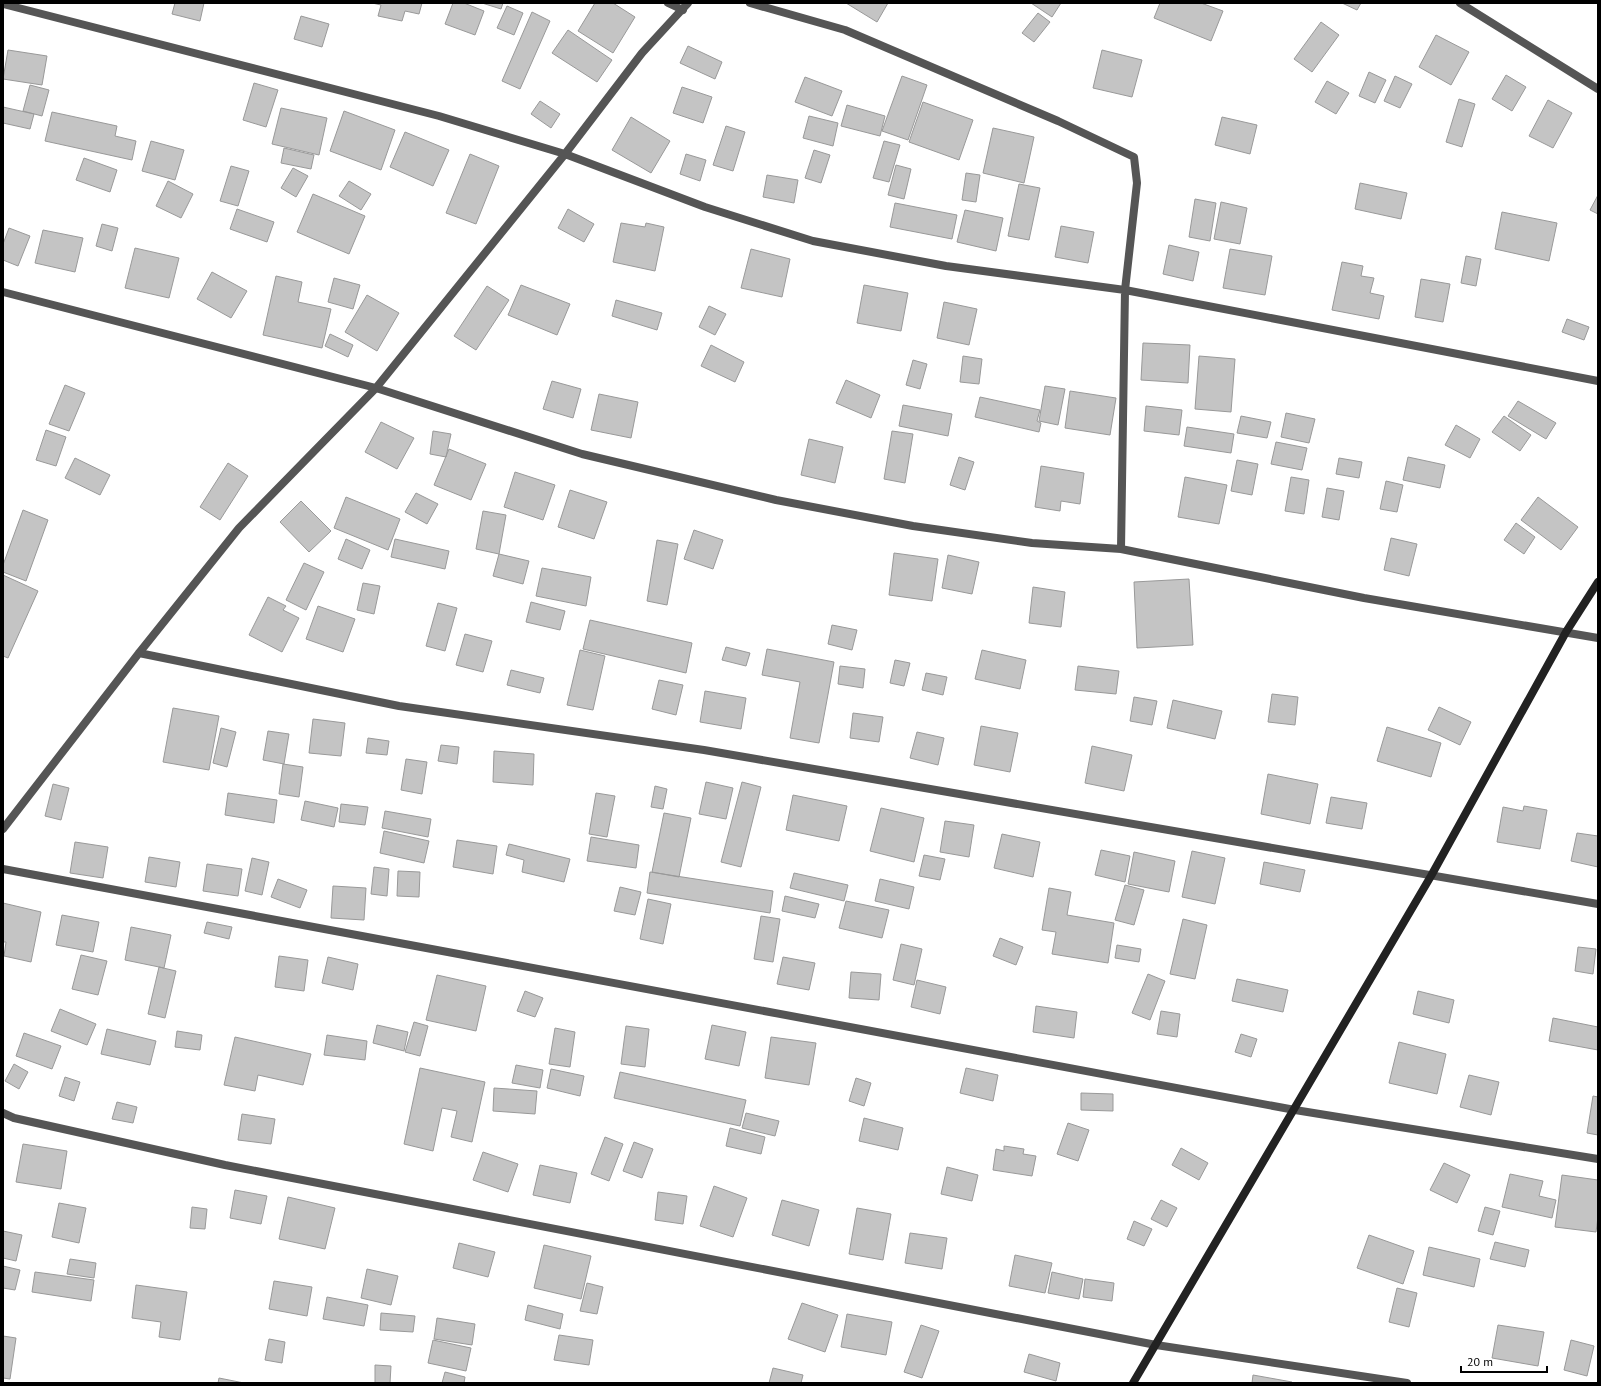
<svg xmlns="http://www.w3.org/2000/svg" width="1601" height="1386" viewBox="0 0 1601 1386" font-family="'PT Sans',sans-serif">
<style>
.building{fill:#c4c4c4;stroke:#999}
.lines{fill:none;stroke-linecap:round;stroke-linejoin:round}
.street{stroke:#555;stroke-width:8}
.secondary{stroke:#222;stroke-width:8}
</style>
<rect width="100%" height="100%" fill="#fff"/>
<path class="building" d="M175,3h29l-4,18 -28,-7z
M372,3h50l-3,11 -14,-3 -3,10 -24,-5 3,-11z
M453,3h11l20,8 -9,24 -30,-11z
M482,3h21l-2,6z
M595,3h18l22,14 -22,36 -35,-22z
M846,3h42l-11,19z
M1031,3h30l-9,14z
M1160,3h41l22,8 -12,30 -57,-23z
M1342,3h19l-4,7z
M507,6l16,7 -9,22 -17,-7z
M532,12l18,9 -30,68 -18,-8z
M1038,13l12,9 -16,20 -12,-9z
M301,16l28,8 -7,23 -28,-8z
M1321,22l18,13 -27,37 -18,-13z
M568,30l44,30 -15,22 -45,-29z
M1436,35l33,17 -18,33 -32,-18z
M688,46l34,16 -7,17 -35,-16z
M8,50l39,6 -5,29 -39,-6z
M1102,50l40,10 -10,37 -39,-9z
M1369,72l17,8 -11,23 -16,-7z
M1506,75l20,12 -14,24 -20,-12z
M902,76l25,9 -19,55 -26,-9z
M1395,76l17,8 -12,24 -16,-7z
M805,77l37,14 -10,25 -37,-14z
M1327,81l22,12 -13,21 -21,-12z
M254,83l24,7 -12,37 -23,-7z
M30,85l19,5 -7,26 -19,-5z
M682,87l30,10 -9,26 -30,-10z
M1459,99l16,5 -13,43 -16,-5z
M1548,100l24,13 -19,35 -24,-12z
M540,101l20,13 -9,14 -20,-14z
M923,102l50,18 -14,40 -50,-18z
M847,105l38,11 -5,20 -39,-10z
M3,107l31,7 -4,15 -27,-6z
M281,108l46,10 -8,37 -47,-11z
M344,111l51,19 -14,40 -51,-19z
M52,112l65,14 -2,10 21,5 -4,19 -87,-19z
M809,116l29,7 -5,23 -30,-8z
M631,117l39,24 -19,32 -39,-23z
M1222,117l35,8 -7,29 -35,-9z
M726,126l19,6 -12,39 -20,-6z
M993,128l41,9 -10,46 -41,-10z
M405,132l44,18 -16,36 -43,-19z
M151,141l33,9 -9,30 -33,-9z
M884,141l16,4 -11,37 -16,-4z
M284,148l30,7 -3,14 -30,-6z
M814,150l16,5 -9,28 -16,-5z
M470,154l29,12 -23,58 -30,-11z
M686,154l20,6 -6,21 -20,-7z
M84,158l33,12 -7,22 -34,-12z
M896,165l15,4 -7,30 -16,-4z
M231,166l18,5 -11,35 -18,-5z
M293,168l15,8 -12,21 -15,-9z
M966,173l14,2 -4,27 -14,-2z
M767,175l31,5 -4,23 -31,-6z
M168,181l25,13 -12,24 -25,-12z
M349,181l22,13 -10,16 -22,-14z
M1360,183l47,10 -6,26 -46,-10z
M1019,184l21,4 -11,52 -21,-4z
M313,194l52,22 -16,38 -52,-22z
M1598,195v19l-8,-4z
M1195,199l21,4 -6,38 -21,-4z
M1221,202l26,6 -7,36 -26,-5z
M895,203l62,12 -5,24 -62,-12z
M237,209l37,13 -7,20 -37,-13z
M568,209l26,15 -10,18 -26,-14z
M965,210l38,8 -7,33 -39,-9z
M1502,212l55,11 -8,38 -54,-12z
M621,223l24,4 1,-4 18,4 -9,44 -42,-9z
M102,224l16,4 -6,23 -16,-5z
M1061,226l33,6 -6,31 -33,-6z
M9,228l21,8 -12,30 -15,-6v-16z
M43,230l40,8 -8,34 -40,-9z
M1169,245l30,7 -6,29 -30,-7z
M135,248l44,10 -10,40 -44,-10z
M751,249l39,10 -8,38 -41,-9z
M1230,249l42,7 -7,39 -42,-7z
M1466,256l15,3 -5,27 -15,-3z
M1342,262l21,4 -2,10 13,2 -4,15 14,3 -5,23 -47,-9z
M212,272l35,19 -16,27 -34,-19z
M276,276l26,6 -4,20 33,7 -9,39 -59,-13z
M334,278l26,7 -7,24 -25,-7z
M1421,279l29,5 -7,38 -28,-5z
M521,285l49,19 -13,31 -49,-20z
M864,285l44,8 -7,38 -44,-8z
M487,286l22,14 -33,50 -22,-14z
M367,295l32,18 -22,38 -32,-19z
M616,300l46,13 -5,17 -45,-14z
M944,302l33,7 -8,36 -32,-7z
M709,306l17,8 -11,21 -16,-8z
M1567,319l22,8 -5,13 -22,-8z
M330,334l23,11 -5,12 -23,-11z
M1143,343l47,2 -2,38 -47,-3z
M711,345l33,17 -9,20 -34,-16z
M963,356l19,3 -3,25 -19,-2z
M1199,356l36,3 -4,53 -36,-3z
M913,360l14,4 -7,25 -14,-4z
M846,380l34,15 -9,23 -35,-15z
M552,381l29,8 -8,29 -30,-9z
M65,385l20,8 -16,38 -20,-7z
M1045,386l20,3 -7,36 -19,-4z
M1070,391l46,7 -6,37 -45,-7z
M599,394l39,8 -7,36 -40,-8z
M980,397l60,13 -3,11 4,2 -2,9 -64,-15z
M1518,401l38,22 -10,16 -38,-23z
M903,405l49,9 -4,22 -49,-10z
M1146,406l36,4 -3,25 -35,-4z
M1286,413l29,6 -6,24 -28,-6z
M1241,416l30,6 -4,16 -30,-5z
M1504,416l27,19 -11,16 -28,-19z
M381,422l33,16 -17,31 -32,-17z
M1456,425l24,14 -10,19 -25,-13z
M1187,427l47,7 -3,19 -47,-7z
M46,430l20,7 -10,29 -20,-6z
M433,431l18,3 -5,23 -16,-3z
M892,431l21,3 -8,49 -21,-4z
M809,439l34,8 -8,36 -34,-8z
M1276,442l31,6 -5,22 -31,-6z
M449,449l37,15 -15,36 -37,-15z
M959,457l15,5 -9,28 -15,-5z
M1408,457l37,8 -5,23 -37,-8z
M75,458l35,17 -10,20 -35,-17z
M1339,458l23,4 -3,16 -23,-4z
M1237,460l21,4 -6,31 -21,-4z
M228,463l20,13 -28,44 -20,-13z
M1041,466l43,7 -4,31 -19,-3 -1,10 -25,-4z
M515,472l40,13 -12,35 -39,-13z
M1185,477l42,8 -8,39 -41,-7z
M1291,477l18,3 -5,34 -19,-3z
M1386,481l17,4 -6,27 -17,-3z
M1327,488l17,3 -5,29 -17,-3z
M570,490l37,12 -13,37 -36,-12z
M416,493l22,11 -11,20 -22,-12z
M346,497l54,22 -12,31 -54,-22z
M1538,497l40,30 -17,23 -40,-30z
M301,501l30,30 -22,21 -29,-30z
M23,510l25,10 -22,61 -23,-9v-7z
M483,511l23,4 -7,39 -23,-5z
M1516,523l19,14 -11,17 -20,-14z
M694,530l29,10 -10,29 -29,-10z
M1391,538l26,6 -8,32 -25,-6z
M346,539l24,11 -8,19 -24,-10z
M395,539l54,12 -4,18 -54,-12z
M657,540l21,4 -11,61 -20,-4z
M894,553l44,6 -6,42 -43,-6z
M499,554l30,7 -6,23 -30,-8z
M948,555l31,7 -7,32 -30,-6z
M304,563l20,9 -18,38 -20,-10z
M542,568l49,9 -5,29 -50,-10z
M3,575l35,16 -30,67 -5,-2z
M1189,579l4,66 -56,3 -3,-66z
M363,583l17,3 -6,28 -17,-4z
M1033,587l32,5 -4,35 -32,-4z
M268,597l18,9 -3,4 16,8 -17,34 -33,-17z
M531,602l34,9 -5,19 -34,-8z
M438,603l19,5 -12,43 -19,-5z
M318,606l37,13 -12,33 -37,-13z
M590,620l102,23 -6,30 -103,-24z
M832,625l25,5 -5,20 -24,-6z
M465,634l27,7 -9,31 -27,-7z
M726,647l24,6 -4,13 -24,-6z
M767,649l67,13 -15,81 -29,-5 10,-56 -38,-7z
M580,650l25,6 -12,54 -26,-5z
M982,650l44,10 -6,29 -45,-10z
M895,660l15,3 -6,23 -14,-3z
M840,666l25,3 -2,19 -25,-4z
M1078,666l41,5 -3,23 -41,-4z
M511,670l33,8 -4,15 -33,-8z
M926,673l21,4 -4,18 -21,-5z
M659,680l24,5 -7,30 -24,-6z
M705,691l41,7 -5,31 -41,-7z
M1272,694l26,3 -3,28 -27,-3z
M1134,697l23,4 -5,24 -22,-4z
M1173,700l49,11 -7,28 -48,-11z
M1439,707l32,15 -11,23 -32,-15z
M173,708l46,8 -10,54 -46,-8z
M853,713l30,4 -4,25 -29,-4z
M313,719l32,4 -4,33 -32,-3z
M981,726l37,7 -8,39 -36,-7z
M1387,727l54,16 -10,34 -54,-16z
M221,728l15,4 -9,35 -14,-4z
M268,731l21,3 -5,30 -21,-4z
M917,732l27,6 -6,27 -28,-7z
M368,738l21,3 -2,14 -21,-2z
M441,745l18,2 -2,17 -19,-3z
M1092,746l40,9 -8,36 -39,-8z
M494,751l40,3 -1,31 -40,-3z
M406,759l21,3 -5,32 -21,-4z
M283,764l20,3 -4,30 -20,-3z
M1268,774l50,10 -8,40 -49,-10z
M706,782l27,6 -7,31 -27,-5z
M742,782l19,5 -20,80 -20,-5z
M53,784l16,4 -8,32 -16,-4z
M655,786l12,3 -4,20 -12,-2z
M228,793l49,7 -3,23 -49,-8z
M596,793l19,3 -8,41 -18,-3z
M793,795l54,11 -8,35 -53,-11z
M1331,797l36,6 -5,26 -36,-6z
M305,801l33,7 -4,19 -33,-7z
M341,804l27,3 -3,18 -26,-3z
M1524,806l23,4 -7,39 -43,-7 6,-35 20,4z
M881,808l43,10 -10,44 -44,-11z
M385,811l46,8 -3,18 -46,-9z
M664,813l27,5 -12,59 -27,-5z
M945,821l29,4 -5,32 -29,-5z
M384,831l45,10 -5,22 -44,-10z
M1577,833l21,3v31l-27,-6z
M1002,834l38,8 -7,35 -39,-9z
M591,837l48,8 -3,23 -49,-7z
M457,840l40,6 -4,28 -40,-7z
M75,842l33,5 -5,31 -33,-5z
M509,844l61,15 -6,23 -42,-10 2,-12 -18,-5z
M1101,850l29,6 -5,26 -30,-7z
M1192,851l33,7 -10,46 -33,-7z
M1134,852l41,9 -6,31 -41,-8z
M924,855l21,4 -5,21 -21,-4z
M149,857l31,5 -4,25 -31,-5z
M252,858l17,4 -7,33 -17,-4z
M1264,862l41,8 -5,22 -40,-8z
M207,864l35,5 -4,27 -35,-5z
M374,867l15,2 -2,27 -16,-2z
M398,871l22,1 -1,25 -22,-1z
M650,872l123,19 -3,22 -123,-20z
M794,873l54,12 -4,16 -54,-13z
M278,879l29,11 -7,18 -29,-11z
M880,879l34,8 -5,22 -34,-8z
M1125,885l19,5 -10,35 -19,-5z
M333,886l33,2 -2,32 -33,-2z
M620,887l21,5 -6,23 -21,-4z
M1049,888l22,4 -4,23 47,8 -6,40 -56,-9 4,-22 -14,-2z
M785,896l34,8 -4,14 -33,-7z
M648,899l23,5 -8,40 -23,-5z
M846,901l43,9 -7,28 -43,-10z
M3,903l38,9 -10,50 -27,-6 2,-14h-3z
M62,915l37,7 -6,30 -37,-7z
M761,916l19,3 -7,43 -19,-3z
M1183,919l24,6 -12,54 -25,-5z
M207,922l25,5 -3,12 -25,-6z
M131,927l40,8 -7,33 -39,-8z
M1000,938l23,9 -7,18 -23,-9z
M901,944l21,5 -8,36 -21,-5z
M1117,945l24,4 -2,13 -24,-4z
M1578,947l18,2 -3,25 -18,-3z
M81,955l26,6 -9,34 -26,-6z
M279,956l29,4 -4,31 -29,-4z
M328,957l30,7 -5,26 -31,-7z
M783,957l32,6 -6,27 -32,-6z
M159,967l17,4 -11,47 -17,-4z
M851,972l30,2 -2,26 -30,-2z
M1148,974l17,7 -15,39 -18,-7z
M437,975l49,11 -10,45 -50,-11z
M1237,979l51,11 -5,22 -51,-11z
M917,980l29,7 -6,27 -29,-7z
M525,991l18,7 -8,19 -18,-6z
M1418,991l36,9 -5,23 -36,-9z
M1036,1006l41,6 -3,26 -41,-6z
M60,1009l36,15 -9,21 -36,-14z
M1161,1011l19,3 -3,23 -20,-3z
M1553,1018l45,9v23l-49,-9z
M414,1022l14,4 -8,30 -15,-4z
M377,1025l31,7 -4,19 -31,-8z
M712,1025l34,7 -7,34 -34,-7z
M626,1026l23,3 -4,38 -24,-3z
M555,1028l20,4 -5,35 -21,-3z
M107,1029l49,12 -6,24 -49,-11z
M177,1031l25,4 -2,15 -25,-3z
M24,1033l37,13 -9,23 -36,-13z
M1241,1034l16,5 -6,18 -16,-5z
M327,1035l40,6 -2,19 -41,-5z
M235,1037l76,17 -8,31 -45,-10 -3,16 -31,-6z
M771,1037l45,6 -7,42 -44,-7z
M1399,1042l47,12 -9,40 -48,-11z
M14,1064l14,8 -9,17 -14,-8z
M516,1065l27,5 -3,18 -28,-5z
M420,1068l65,14 -13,60 -21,-5 6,-26 -15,-3 -9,43 -29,-7z
M966,1068l32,7 -5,26 -33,-8z
M551,1069l33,7 -4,20 -33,-8z
M620,1072l126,28 -6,26 -126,-28z
M1469,1075l30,7 -8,33 -31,-8z
M65,1077l15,5 -6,19 -15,-5z
M856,1078l15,5 -7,23 -15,-5z
M494,1088l43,3 -2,23 -42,-3z
M1081,1093l32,1v17l-32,-1z
M1593,1096l5,1v38l-11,-2z
M117,1102l20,5 -4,16 -21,-4z
M746,1113l33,8 -4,15 -33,-8z
M242,1114l33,5 -4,25 -33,-4z
M864,1118l39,10 -5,22 -39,-9z
M1068,1123l21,7 -11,31 -21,-7z
M730,1128l35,9 -4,17 -35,-8z
M605,1137l18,7 -14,37 -18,-7z
M634,1142l19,7 -11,29 -19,-7z
M23,1144l44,7 -6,38 -45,-7z
M1004,1146l20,3 -1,5 13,2 -4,20 -39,-6 3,-21 8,2z
M1181,1148l27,15 -9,17 -27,-15z
M483,1152l35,12 -10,28 -35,-12z
M1444,1163l26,12 -13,28 -27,-13z
M540,1165l37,8 -7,30 -37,-8z
M947,1167l31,8 -6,26 -31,-7z
M1510,1174l33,7 -4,15 17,4 -4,18 -50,-11z
M1562,1175l36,5v37l-2,15 -41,-5z
M714,1186l33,12 -14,39 -33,-11z
M235,1190l32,6 -6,28 -31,-6z
M658,1192l29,4 -4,28 -28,-4z
M288,1197l47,11 -10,41 -46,-10z
M782,1200l37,10 -10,36 -37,-11z
M1161,1200l16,8 -10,19 -16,-8z
M59,1203l27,5 -7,35 -27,-6z
M192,1207l15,2 -2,20 -15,-1z
M1485,1207l15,4 -7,24 -15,-4z
M857,1208l34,6 -8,46 -34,-6z
M1134,1221l18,8 -8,17 -17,-7z
M3,1231l19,4 -6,26 -13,-3z
M910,1233l37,5 -5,31 -37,-6z
M1369,1235l45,16 -11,33 -46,-16z
M1495,1242l34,8 -4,17 -35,-8z
M459,1243l36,9 -7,25 -35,-9z
M544,1245l47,11 -10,43 -47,-11z
M1429,1247l51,12 -6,28 -51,-12z
M1015,1255l37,8 -7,30 -36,-7z
M70,1259l26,4 -2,15 -27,-4z
M3,1266l17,4 -5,20 -12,-2z
M367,1269l31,7 -7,29 -30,-7z
M35,1272l59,8 -3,21 -59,-9z
M1052,1272l31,7 -4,20 -31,-6z
M1085,1279l29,4 -2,18 -29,-4z
M274,1281l38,6 -5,29 -38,-7z
M587,1283l16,4 -6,27 -17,-3z
M136,1285l51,7 -7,48 -21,-3 2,-15 -29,-4z
M1397,1288l20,5 -8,34 -20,-5z
M327,1297l41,8 -4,21 -41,-7z
M802,1303l36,12 -13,37 -37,-13z
M528,1305l35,9 -3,15 -35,-9z
M381,1313l34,3 -2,16 -33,-2z
M847,1314l45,8 -6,33 -45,-8z
M437,1318l38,6 -3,21 -38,-6z
M921,1325l18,6 -17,47 -18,-6z
M1498,1325l46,7 -6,34 -46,-8z
M559,1335l34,5 -4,25 -35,-5z
M3,1336l13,2 -6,41 -7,-1z
M269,1339l16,3 -3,21 -17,-3z
M433,1340l38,8 -5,23 -38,-8z
M1571,1340l23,6 -7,30 -23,-6z
M1029,1354l31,9 -4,18 -32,-9z
M375,1365l16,1 -1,17h-15z
M773,1368l30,7 -2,8h-32z
M445,1372l20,5 -1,6h-22z
M1253,1375l39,7v1h-40z
M219,1378l25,5h-26z"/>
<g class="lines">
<path class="street" d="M668,3l15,7
M750,3l95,27 213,91 76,36 3,26 -12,107 -4,259
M1460,3l138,86
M3,4l436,112 126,38 140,53 108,34 133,25 179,24 473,91
M3,292l373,96 206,66 194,46 137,26 119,17 89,6 243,49 234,40
M139,653l260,53 305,44 894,154
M3,829l136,-176 100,-125 137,-140 189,-234 77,-101 46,-50
M3,869l1292,241 303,49
M3,1113l11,5 211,47 931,180 251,38"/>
<path class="secondary" d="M1133,1383l298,-507 135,-244 32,-50"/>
</g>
<rect width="1601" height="1386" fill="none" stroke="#000000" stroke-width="8"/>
<path d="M1461 1366v6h86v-6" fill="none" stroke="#000000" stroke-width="2"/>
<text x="1467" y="1366" font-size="12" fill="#000000" stroke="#ffffff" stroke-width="3" paint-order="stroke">20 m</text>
</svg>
